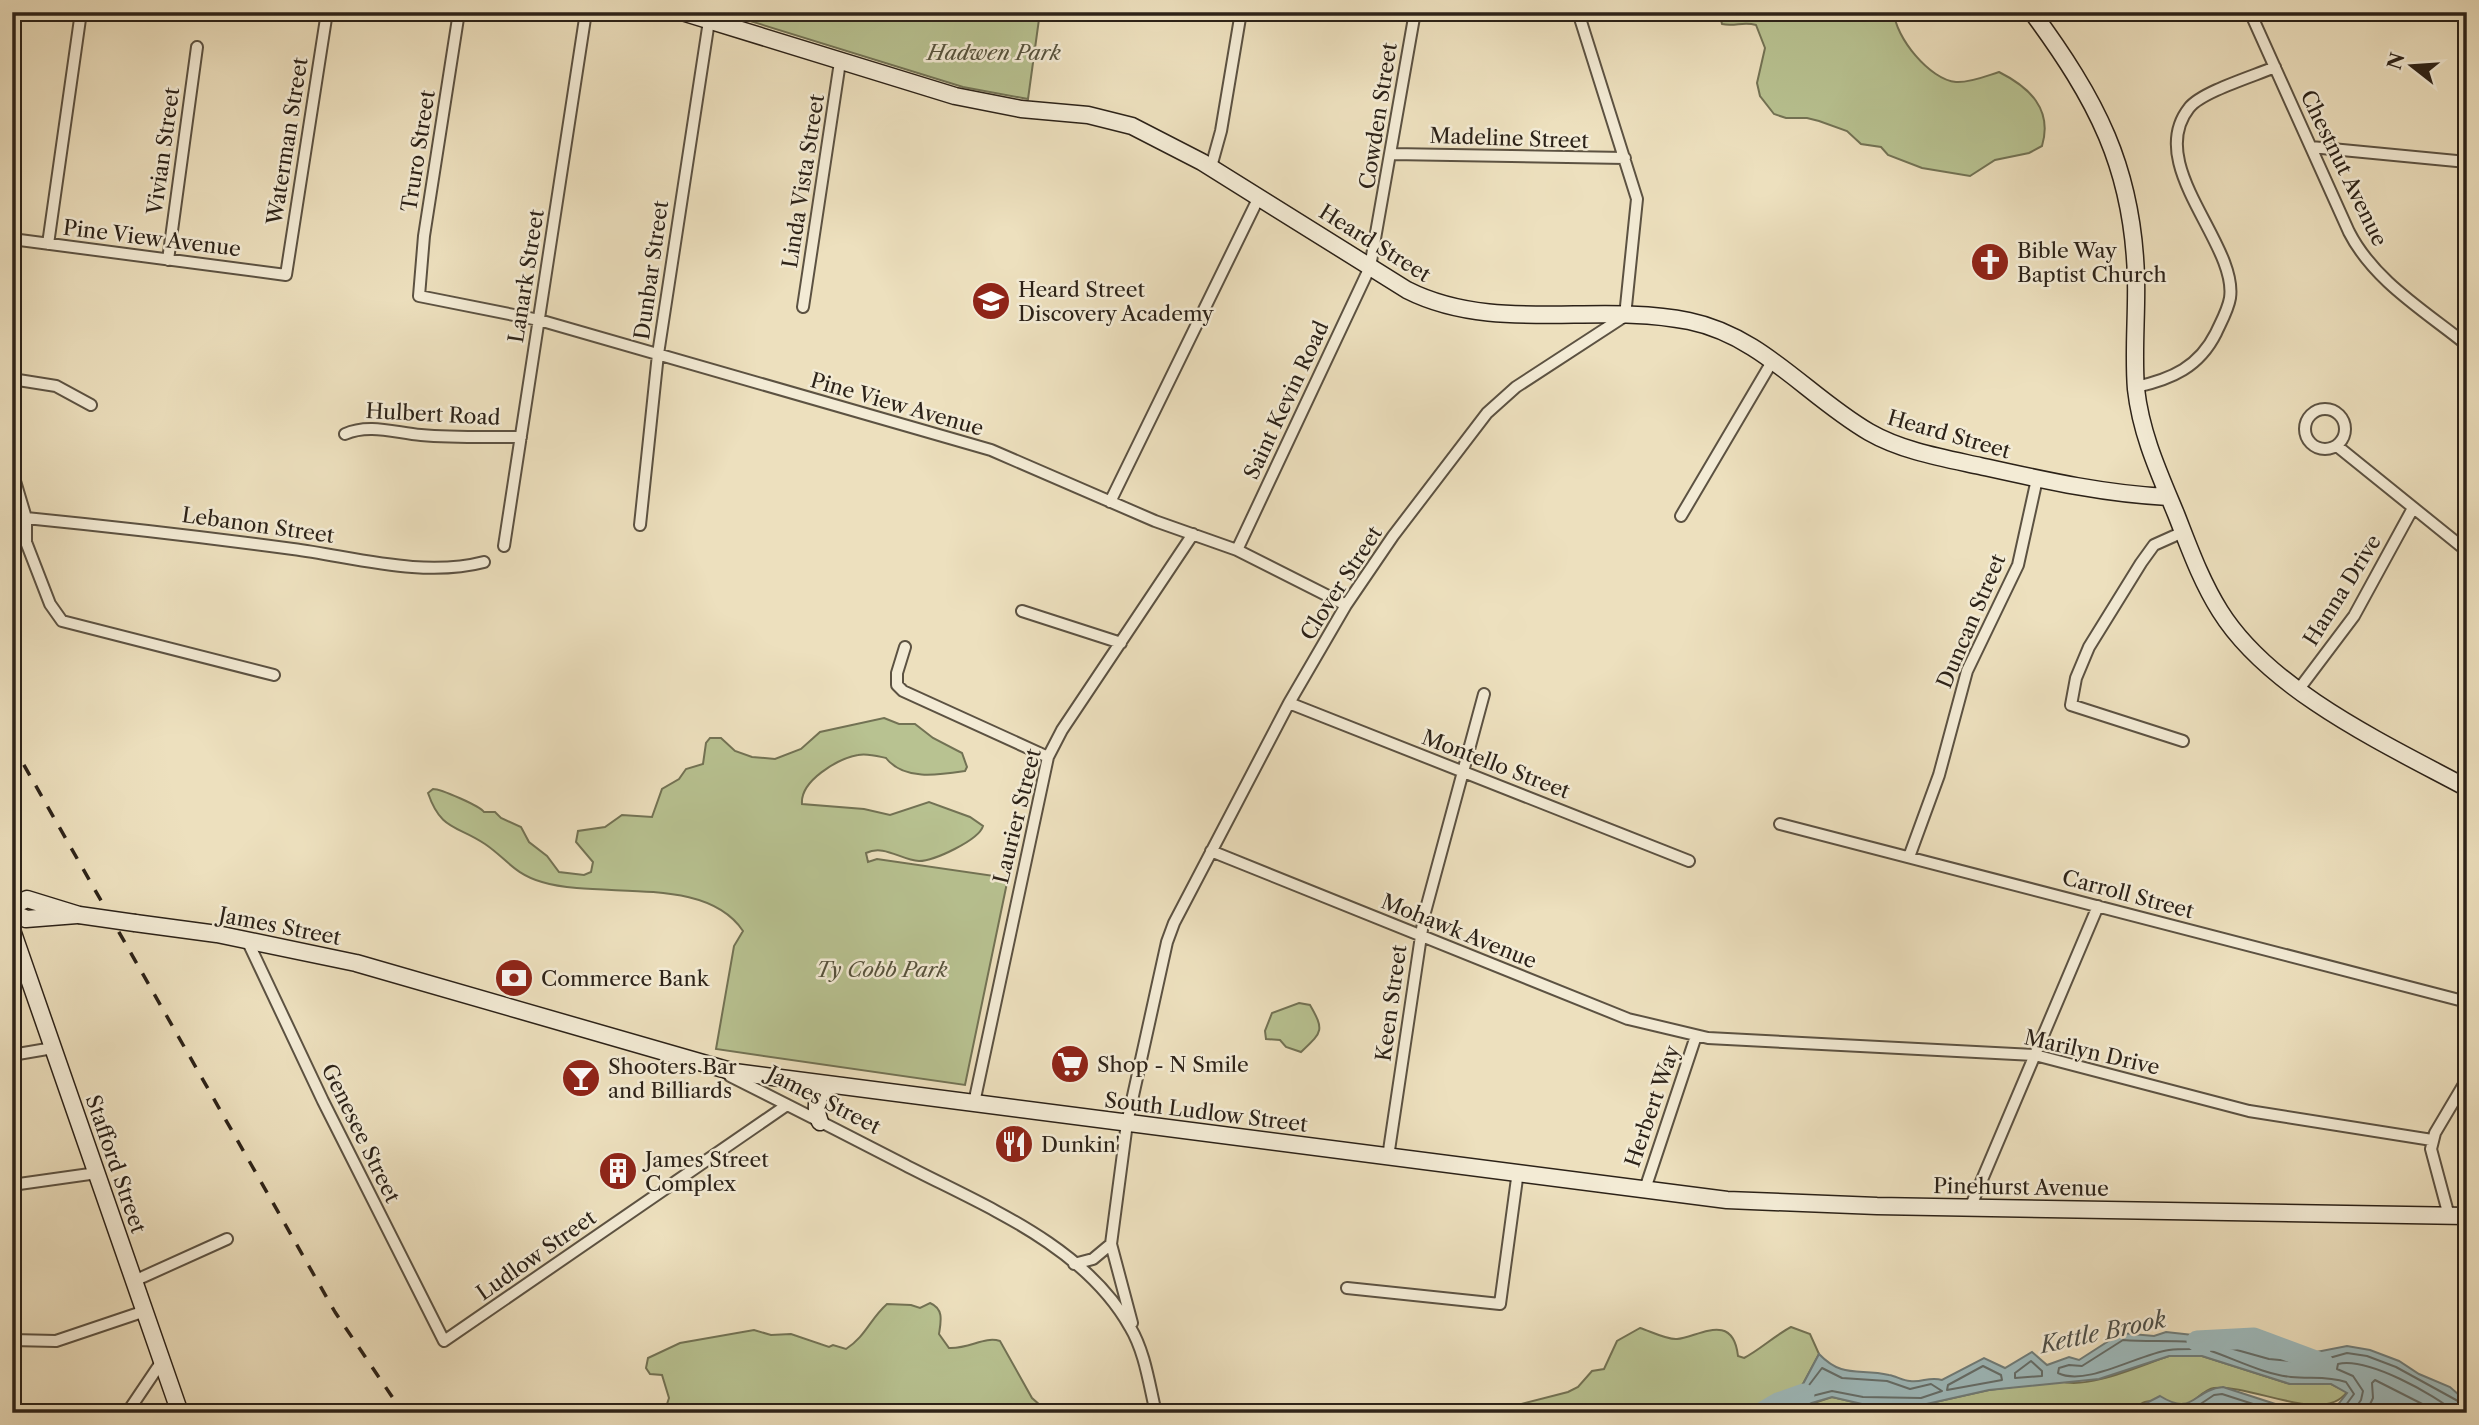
<svg xmlns="http://www.w3.org/2000/svg" width="2479" height="1425" viewBox="0 0 2479 1425" font-family="'Libre Caslon Text',serif">
<style>
.green{fill:#b8c291;stroke:#727254;stroke-width:2}
.water{fill:#9ebabc;stroke:#707d7a;stroke-width:2}
.lines{fill:none;stroke-linecap:round;stroke-linejoin:round}
.shore{stroke:#656e6a;stroke-width:2}
.river{stroke:#9ebabc;stroke-width:21}
.street-casing{stroke:#5c5242;stroke-width:14}
.secondary-casing{stroke:#2c2218;stroke-width:19}
.street{stroke:#f3ebd5;stroke-width:10}
.secondary{stroke:#f3ebd5;stroke-width:16}
.rail{stroke:#2c2218;stroke-width:3.5;stroke-dasharray:12 12;stroke-linecap:butt}
.secondary-bridge-casing{stroke:#2c2218;stroke-width:19;stroke-linecap:butt}
.secondary-bridge{stroke:#f3ebd5;stroke-width:16}
.labels{text-anchor:middle;dominant-baseline:central;stroke-width:5;stroke-linejoin:round;paint-order:stroke}
.park-label{font-size:21px;font-style:italic;fill:#56523c;stroke:#f3ebd5}
.street-label{font-size:21px;fill:#2c2218;stroke:#f3ebd5}
.poi-label{font-size:21px;fill:#2c2218;stroke:#f3ebd5;text-anchor:start}
.water-label{font-size:23px;font-style:italic;fill:#4e5049;stroke:#f3ebd5}
</style>
<rect width="100%" height="100%" fill="#ede0be"/>
<filter id="stains"><feTurbulence type="fractalNoise" baseFrequency=".00286" numOctaves="4"/><feColorMatrix values="0 0 0 0 .2 0 0 0 0 .09 0 0 0 0 .02 0 0 0 .5 -.17"/></filter>
<radialGradient id="worn" r=".72"><stop offset=".6" stop-color="#630" stop-opacity="0"/><stop offset="1" stop-color="#630" stop-opacity=".3"/></radialGradient>
<path class="green" d="M721,12h319l-12,87 -65,-12z
M1719,12h175c1,25 36,68 62,70 14,1 30,-6 43,-10 30,15 54,37 43,74l-13,7 -34,7 -25,16 -48,-8 -34,-13 -7,-8 -20,-3 -14,-13 -28,-10 -12,-3h-21l-12,-4 -14,-18 -3,-13 8,-35 -9,-23c-13,-4 -21,2 -34,-1z
M884,718l15,6h16l18,14 29,15 5,14 -2,4c-26,4 -61,10 -79,-13 -9,-2 -19,-5 -28,-3 -21,4 -58,26 -56,49l62,5 26,6 39,-13 41,15 13,9c-4,14 -49,35 -64,35 -18,-1 -35,-17 -53,-8l2,9 9,-3 131,19 -43,207 -249,-36 18,-103 9,-15c-38,-57 -141,-31 -201,-49 -28,-8 -35,-23 -57,-38 -28,-19 -44,-13 -57,-51l5,-4c8,0 47,17 51,23h11l6,6 20,9 8,15 18,14 12,16 25,3 7,-3 2,-10 -17,-20 2,-11 27,-4 17,-12 30,2 10,-28 17,-10 7,-10 17,-5 3,-21 4,-5h11l14,13 17,6 23,2 26,-10 19,-17z
M1299,1003l11,2c15,26 12,27 -9,47l-15,-5 -6,-7 -14,-1 -1,-8 7,-18z
M930,1303c14,6 11,18 9,31l10,14c21,1 35,-12 51,-7l32,57 17,15h-407l24,-6 3,-9 -7,-23 -12,-1 -4,-6 2,-10 32,-15 74,-13 17,5 20,-1 38,13 4,-2 13,4c20,-13 24,-30 41,-45l24,1 9,3z
M1791,1327l19,7 9,20 -16,30 -25,19 -1,10h-263l3,-8 51,-13 10,-5 14,-16 12,-2 13,-28 23,-13c10,3 27,12 37,11 21,-2 56,-28 61,17l6,2c17,-9 30,-22 47,-31z
M2169,1356h33l88,28h41l16,8c-24,33 -94,-8 -133,-4 -9,1 -18,12 -27,17 -12,5 -29,-7 -42,-3 -7,2 -11,9 -18,11h-343l48,-16 30,7 60,1 67,-15 71,-9c28,9 81,-16 109,-25z"/>
<path class="water" d="M2166,1332l54,6 51,14 30,3 46,-9 23,4 29,11 20,13 31,13 17,15v11h-142l11,-6 11,-14 -16,-9h-41l-88,-28h-33l-70,23 -110,11 -67,15 -60,-1 -30,-7 -55,16 1,-10 25,-19 16,-30c24,25 40,14 70,21 7,1 14,6 21,6 12,2 19,-5 32,-1l42,-22 21,10 27,-16 15,13 22,-8 10,3 42,-27 33,3z
M2223,1387l80,26h-176l33,-17c34,21 32,-6 63,-9z"/>
<g class="lines">
<path class="shore" d="M2123,1340c23,2 45,0 68,2l3,4 -3,3c-7,0 -15,0 -22,1 -30,4 -83,37 -111,23l1,-5 10,-3 13,1z
M2031,1361l11,10v5l-27,2v-5z
M1983,1366l18,9 1,5 -55,10 1,-5z
M1822,1368l20,10 45,3 23,8 21,-5 11,7 -21,7 -58,-1 -31,-6 -28,7 -1,-5z
M2187,1413l27,-18 8,-1 59,19
M2340,1413l14,-19 -8,-12c-18,-6 -36,-3 -55,-5 -27,-3 -54,-17 -80,-26l-1,-4 9,-2 50,14 31,3h15l32,-9 20,3 29,11 71,39
M2352,1413l9,-13 2,-9 -10,-15 -16,-7 1,-5c29,-7 96,30 118,49
M2366,1413l7,-15 -1,-15 3,-3 65,33"/>
<path class="river" d="M2197,1341l57,-3 70,26
M1761,1413l17,-10 26,-9"/>
<defs>
<path id="street" d="M459,12l-35,224 -5,60 120,24 452,130 164,71 82,29 109,55
M2250,12l99,220c25,49 76,79 118,113
M2311,147l156,15
M1392,154l233,4
M1211,167l10,-36 20,-119
M12,239l274,36 41,-263
M48,244l33,-232
M168,260l29,-213
M803,307l37,-245
M12,379l44,7 35,19
M2136,387c36,-8 63,-20 80,-54 5,-11 12,-23 14,-35 8,-54 -86,-133 -41,-190 12,-16 65,-32 86,-41
M2305 429a20 20 0 1 1 40 0a20 20 0 1 1-40 0Z
M345,434c24,-11 51,-1 76,1 33,3 66,2 100,2
M2337,446l130,105
M12,471l14,47v24l24,62 12,17 212,54
M1110,502l149,-305
M1681,516l92,-156
M26,518c90,9 178,19 267,31 61,8 130,29 191,13
M640,525l18,-171 51,-333
M504,546l82,-534
M1237,550l133,-283 45,-255
M1022,611l99,32
M905,647l-8,26v12l6,6 145,66
M2299,689l55,-73 59,-108
M1289,703l400,158
M2183,741l-112,-36 5,-27 13,-31 52,-84 13,-18 29,-13
M1780,824l687,178
M1211,851l417,168 80,19 327,17 214,56 183,29
M1909,857l30,-82 28,-104 51,-106 19,-86
M247,940l76,161 121,240 343,-236
M12,1055l41,-7
M730,1076c58,29 117,59 175,89 79,41 179,80 225,162 15,25 19,57 26,86
M974,1103l74,-346 14,-27 131,-196
M1388,1157l36,-241 60,-222
M12,1185l85,-12
M1645,1189l51,-153
M1970,1208l128,-302
M2449,1216l-18,-67 4,-16 32,-54
M1111,1244l21,79
M1074,1264l19,-5 18,-15 16,-121 40,-181 7,-19 115,-220 57,-98 47,-69 94,-123 29,-26 109,-71 12,-117 -59,-187
M134,1281l93,-42
M1347,1288l153,16 18,-133
M12,1340l44,1 89,-30
M127,1413l35,-52"/>
<path id="secondary" d="M682,12l273,84 66,13 67,6 44,11 70,36 205,128c87,44 189,12 282,31 73,15 118,75 180,111 33,19 74,26 111,34 63,14 124,28 188,31
M2032,12c64,87 101,155 104,266 1,37 -3,74 0,111 5,45 23,84 40,125 13,33 25,67 44,97 50,80 165,133 247,177
M12,906l15,-7 52,16
M12,912l14,7 51,-4
M135,923l82,11 139,29 378,109 993,128 150,6 590,10
M12,930l168,483
M820,1122c-6,-16 -4,-27 10,-37"/>
</defs>
<use href="#street" class="street-casing"/>
<use href="#secondary" class="secondary-casing"/>
<use href="#street" class="street"/>
<use href="#secondary" class="secondary"/>
<path class="rail" d="M12,744l323,568 68,101"/>
<defs>
<path id="secondary-bridge" d="M79,915l56,8"/>
</defs>
<use href="#secondary-bridge" class="secondary-bridge-casing"/>
<use href="#secondary-bridge" class="secondary-bridge"/>
</g>
<defs>
<symbol id="church-disc" viewBox="-11 -11 22 22"><circle r="9.5" fill="#8f2418" stroke="#f3ebd5"/><path d="M-1.2-6h2.4v3.5h3.3v2.4h-3.3V6h-2.4V-.1h-3.3v-2.4h3.3Z" fill="#fff"/></symbol>
<symbol id="school-disc" viewBox="-11 -11 22 22"><circle r="9.5" fill="#8f2418" stroke="#f3ebd5"/><path d="M0-5L7-2L0 1L-7-2ZM-4 1L0 2.5L4 1V4Q0 6-4 4Z" fill="#fff"/></symbol>
<symbol id="bank-disc" viewBox="-11 -11 22 22"><circle r="9.5" fill="#8f2418" stroke="#f3ebd5"/><path d="M-6-4H6V4H-6ZM0-2.3a2.3 2.3 0 1 0 0 4.6a2.3 2.3 0 1 0 0-4.6Z" fill="#fff"/></symbol>
<symbol id="supermarket-disc" viewBox="-11 -11 22 22"><circle r="9.5" fill="#8f2418" stroke="#f3ebd5"/><path d="M-6-5.5h2.5l.6 2H6L4.5 2H-2.5L-4.4-4H-6ZM-1.5 3.2a1.3 1.3 0 1 0 .1 0ZM3 3.2a1.3 1.3 0 1 0 .1 0Z" fill="#fff"/></symbol>
<symbol id="bar-disc" viewBox="-11 -11 22 22"><circle r="9.5" fill="#8f2418" stroke="#f3ebd5"/><path d="M-6-5H6L.8 .8V4.5H3.5V6h-7V4.5H-.8V.8Z" fill="#fff"/></symbol>
<symbol id="restaurant-disc" viewBox="-11 -11 22 22"><circle r="9.5" fill="#8f2418" stroke="#f3ebd5"/><path d="M-5-6h1v4h1v-4h1v4h1v-4h1v5L-1.5 .5V6h-2V.5L-5-1ZM5-6V6H3V1.5H1.5Q1.5-4 5-6Z" fill="#fff"/></symbol>
<symbol id="building-disc" viewBox="-11 -11 22 22"><circle r="9.5" fill="#8f2418" stroke="#f3ebd5"/><path d="M-4-6H4V6H1V3H-1V6H-4ZM-2.5-4.3h1.7v1.8h-1.7ZM.8-4.3h1.7v1.8H.8ZM-2.5-1h1.7V.8h-1.7ZM.8-1h1.7V.8H.8Z" fill="#fff"/></symbol>
</defs>
<g fill-rule="evenodd">
<use href="#church-disc" x="1968" y="240" width="44" height="44"/>
<use href="#school-disc" x="969" y="279" width="44" height="44"/>
<use href="#bank-disc" x="492" y="956" width="44" height="44"/>
<use href="#supermarket-disc" x="1048" y="1042" width="44" height="44"/>
<use href="#bar-disc" x="559" y="1056" width="44" height="44"/>
<use href="#restaurant-disc" x="992" y="1122" width="44" height="44"/>
<use href="#building-disc" x="596" y="1149" width="44" height="44"/>
</g>
<g class="labels">
<g class="park-label">
<text x="994" y="52">Hadwen Park</text>
<text x="882" y="969">Ty Cobb Park</text>
</g>
<g class="street-label">
<text transform="translate(1378 116) rotate(-81)">Cowden Street</text>
<text transform="translate(1509 138) rotate(2)">Madeline Street</text>
<text transform="translate(287 141) rotate(-81)">Waterman Street</text>
<text transform="translate(163 151) rotate(-82)">Vivian Street</text>
<text transform="translate(418 151) rotate(-81)">Truro Street</text>
<text transform="translate(2344 168) rotate(64)">Chestnut Avenue</text>
<text transform="translate(803 181) rotate(-81)">Linda Vista Street</text>
<text transform="translate(152 238) rotate(7)">Pine View Avenue</text>
<text transform="translate(1375 243) rotate(32)">Heard Street</text>
<text transform="translate(651 270) rotate(-82)">Dunbar Street</text>
<text transform="translate(526 276) rotate(-81)">Lanark Street</text>
<text transform="translate(1286 400) rotate(-65)">Saint Kevin Road</text>
<text transform="translate(897 404) rotate(16)">Pine View Avenue</text>
<text transform="translate(433 414) rotate(3)">Hulbert Road</text>
<text transform="translate(1949 434) rotate(16)">Heard Street</text>
<text transform="translate(258 525) rotate(8)">Lebanon Street</text>
<text transform="translate(1341 583) rotate(-57)">Clover Street</text>
<text transform="translate(2342 590) rotate(-58)">Hanna Drive</text>
<text transform="translate(1971 621) rotate(-67)">Duncan Street</text>
<text transform="translate(1496 764) rotate(21)">Montello Street</text>
<text transform="translate(1017 816) rotate(-76)">Laurier Street</text>
<text transform="translate(2128 894) rotate(15)">Carroll Street</text>
<text transform="translate(280 926) rotate(11)">James Street</text>
<text transform="translate(1459 931) rotate(22)">Mohawk Avenue</text>
<text transform="translate(1391 1003) rotate(-82)">Keen Street</text>
<text transform="translate(2092 1052) rotate(13)">Marilyn Drive</text>
<text transform="translate(824 1100) rotate(27)">James Street</text>
<text transform="translate(1652 1106) rotate(-71)">Herbert Way</text>
<text transform="translate(1206 1112) rotate(7)">South Ludlow Street</text>
<text transform="translate(361 1133) rotate(64)">Genesee Street</text>
<text transform="translate(116 1164) rotate(71)">Stafford Street</text>
<text transform="translate(2021 1187) rotate(1)">Pinehurst Avenue</text>
<text transform="translate(536 1255) rotate(-35)">Ludlow Street</text>
</g>
<g class="poi-label">
<text x="2017" y="250">Bible Way<tspan x="2017" dy="24">Baptist Church</tspan></text>
<text x="1018" y="289">Heard Street<tspan x="1018" dy="24">Discovery Academy</tspan></text>
<text x="541" y="978">Commerce Bank</text>
<text x="1097" y="1064">Shop - N Smile</text>
<text x="608" y="1066">Shooters Bar<tspan x="608" dy="24">and Billiards</tspan></text>
<text x="1041" y="1144">Dunkin'</text>
<text x="645" y="1159">James Street<tspan x="645" dy="24">Complex</tspan></text>
</g>
<g class="water-label">
<text transform="translate(2103 1332) rotate(-12)">Kettle Brook</text>
</g>
</g>
<rect width="2479" height="1425" fill="none" stroke="#ede0be" stroke-width="42"/>
<rect x="14" y="14" width="2451" height="1397" fill="none" stroke="#2c2218" stroke-width="3.5"/>
<rect x="21" y="21" width="2437" height="1383" fill="none" stroke="#2c2218" stroke-width="2"/>
<g transform="translate(2412 66) rotate(287)" stroke="#f3ebd5" stroke-width="5" paint-order="stroke">
<path d="M0-5L12 26L0 18L-12 26Z" fill="#2c2218"/>
<text y="-10" font-size="19" font-weight="bold" text-anchor="middle" fill="#2c2218">N</text>
</g>
<rect width="100%" height="100%" filter="url(#stains)"/>
<rect width="100%" height="100%" fill="url(#worn)"/>
</svg>
